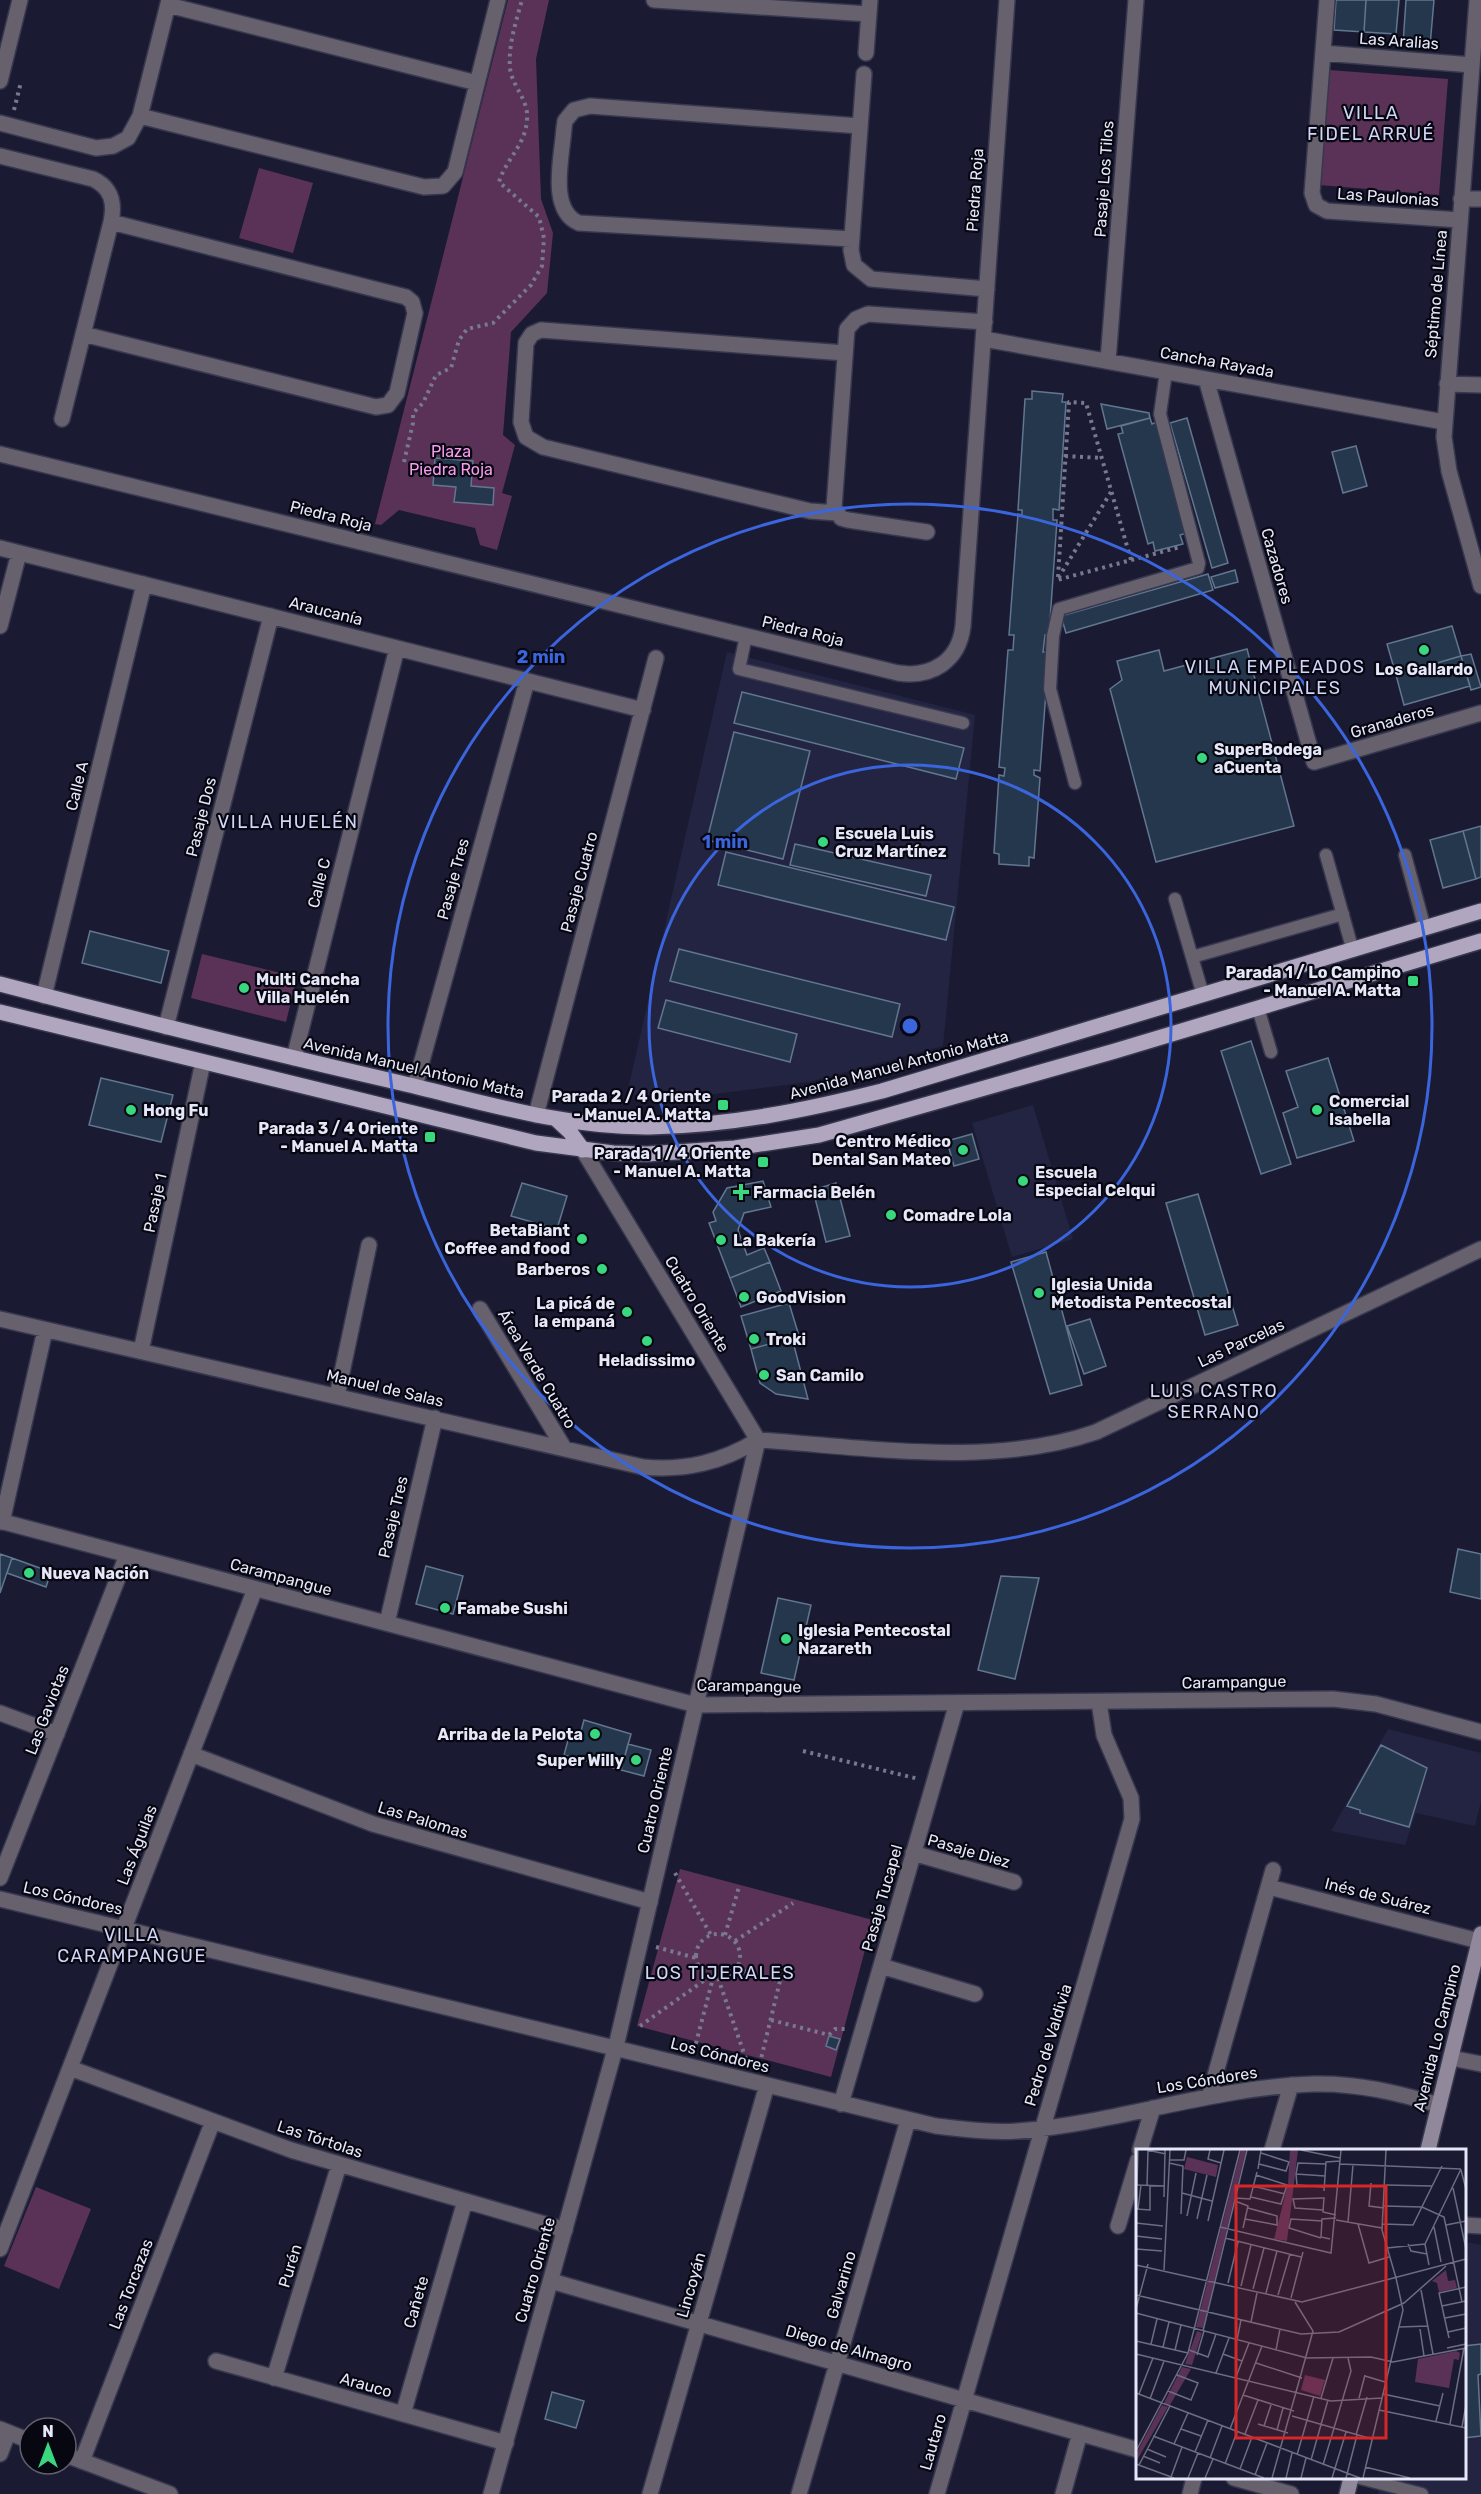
<svg xmlns="http://www.w3.org/2000/svg" width="1481" height="2494" viewBox="0 0 1481 2494" font-family="Rubik,sans-serif">
<style>
.built{fill:#232442}
.green{fill:#5b3257}
.building{fill:#25374d;stroke:#62768f;stroke-width:1.5}
.lines{fill:none;stroke-linecap:round;stroke-linejoin:round}
.service-casing{stroke:#37384f;stroke-width:15}
.minor-casing{stroke:#37384f;stroke-width:18}
.tertiary-casing{stroke:#37384f;stroke-width:18}
.secondary-casing{stroke:#37384f;stroke-width:18}
.primary-casing{stroke:#37384f;stroke-width:18}
.path{stroke:#77798e;stroke-width:4;stroke-dasharray:3 4.5;stroke-linecap:butt}
.service{stroke:#67616e;stroke-width:12}
.minor{stroke:#67616e;stroke-width:15}
.tertiary{stroke:#67616e;stroke-width:15}
.secondary{stroke:#91889c;stroke-width:15}
.primary{stroke:#b1a6c0;stroke-width:15}
.ring{fill:none;stroke:#3b65dd;stroke-width:3}
.poi-dot{fill:#39d87f;stroke:#060711;stroke-width:2}
.labels{text-anchor:middle;dominant-baseline:central;stroke-width:4.5;stroke-linejoin:round;paint-order:stroke}
.street-label{font-size:16px;fill:#e6e8f9;stroke:#060711}
.park-label{font-size:16px;fill:#f89dee;stroke:#060711}
.poi-label{font-size:16px;font-weight:bold;fill:#e6e8f9;stroke:#060711;text-anchor:start}
.neighbourhood-label{font-size:18px;letter-spacing:1.5px;fill:#d2d5f7;stroke:#060711}
.inset-road{fill:none;stroke:#6c6d82;stroke-width:1.5}
.view{fill:#d62828;fill-opacity:0.15;stroke:#d62828;stroke-width:3}
.inset-edge{fill:none;stroke:#e6e8f9;stroke-width:3}
.centre{fill:#3b65dd;stroke:#060711;stroke-width:3}
.ring-label{font-size:18px;text-anchor:middle;font-weight:bold;fill:#3b65dd;stroke:#060711;stroke-width:4.5;stroke-linejoin:round;paint-order:stroke}
</style>
<rect width="100%" height="100%" fill="#1a1b33"/>
<path class="built" d="M727,652l248,63 -32,331 -134,36 -135,17 -47,-5z
M1033,1105l40,134 -61,18 -40,-134z
M1388,1729l93,24v48l-6,25 -59,-13 -11,32 -74,-14z
M1465,2242l16,3v249h-103l4,-16h82z"/>
<path class="green" d="M508,0h41l-13,59 5,140 12,34 -6,60 -36,39 -8,103 12,10 -13,48 10,3 -15,54 -17,-5 -5,-17 -76,-18 -18,15 -6,-1z
M1329,70l119,9 -9,116 -120,-10z
M259,168l54,15 -20,70 -54,-15z
M202,954l95,23 -11,45 -95,-24z
M680,1869l193,51 -42,157 -194,-51z
M36,2187l55,22 -32,80 -55,-23z"/>
<path class="building" d="M1336,0h30l-2,32 -30,-2z
M1366,0h33l-3,34 -32,-2z
M1406,0h28l-4,46 -27,-2z
M1032,391l31,3 -1,8h4l-7,108 -6,-1v11h4l-8,115h-4l-2,17h6l-9,119 -6,-1v5l6,3 -6,80 -5,-1v9l-30,-2v-10l-5,-1 5,-78 5,1 1,-8 -6,-1 9,-117h5l1,-15h-5l9,-121 4,1v-5h-4l7,-111h7z
M1101,404l48,9 1,5 -43,11z
M1150,418l2,6 5,-2 30,111 -7,2 3,9 -28,7 -2,-9 -5,2 -30,-110 5,-1 -2,-7z
M1187,418l41,145 -16,5 -42,-145z
M1356,446l11,40 -24,7 -11,-41z
M435,458l38,3 -2,25 23,2 -1,17 -39,-3 2,-15 -23,-2z
M1235,570l3,12 -23,6 -4,-11z
M1208,574l5,16 -147,43 -5,-17z
M1452,626l9,30 -65,19 -9,-31z
M1247,649l47,177 -138,36 -46,-173 12,-9 -5,-19 42,-11 5,21z
M1471,654l10,33 -10,3 -10,-34z
M1461,656l9,30 -66,19 -8,-30z
M742,692l222,56 -8,31 -222,-56z
M734,732l76,19 -27,108 -76,-19z
M1481,826v51l-5,2 -13,-48z
M1463,831l13,48 -33,9 -13,-48z
M795,844l136,31 -5,21 -136,-31z
M726,852l228,55 -8,33 -228,-55z
M90,931l79,20 -8,32 -79,-20z
M679,949l221,55 -8,33 -222,-56z
M666,1000l131,34 -7,28 -132,-34z
M1251,1041l40,123 -30,10 -40,-123z
M1328,1058l26,83 -57,17 -14,-45 15,-6 -12,-36z
M101,1078l72,17 -12,47 -72,-17z
M972,1134l7,25 -25,7 -7,-25z
M763,1181l8,26 -27,6 -6,17 9,25 17,-7 6,14 -40,16 -21,-55 7,-2 -3,-9 14,-24z
M522,1183l45,13 -10,33 -46,-13z
M836,1183l14,53 -24,6 -13,-52z
M1198,1194l40,131 -33,10 -39,-132z
M1046,1252l36,133 -32,9 -39,-132z
M770,1262l11,29 -40,16 -11,-29z
M789,1303l10,33 -48,13 -10,-33z
M1090,1319l16,47 -22,8 -17,-48z
M792,1338l16,61 -32,-5 -16,-11 -9,-34z
M1458,1549l23,5v45l-31,-7z
M0,1554l12,4 -12,35z
M12,1558l39,14 -5,15 -39,-14z
M426,1566l37,10 -10,38 -37,-10z
M1001,1576l38,2 -24,101 -37,-9z
M778,1598l33,7 -17,75 -33,-7z
M584,1720l47,14 -10,36 -57,-15 6,-22 10,2z
M628,1744l23,6 -7,26 -23,-6z
M1381,1745l46,23 -18,59 -49,-14v-3l-13,-4z
M829,2036l11,3 -4,11 -10,-4z
M1481,2344v30l-3,1 3,61 -17,2v-92z
M552,2392l32,9 -8,27 -31,-9z"/>
<g class="lines">
<defs>
<path id="service" d="M746,636l-7,33 224,54
M1075,783l-25,-94 3,-53 6,-27 139,-41 1,-5 -39,-149 6,-42
M1326,855l27,96
M1405,855l20,74
M1175,899l28,96
M1192,957l151,-43
M1258,1008l13,44
M1360,2478l62,16"/>
<path id="minor" d="M654,0l215,14
M1327,0l-15,193 4,12 11,6 133,9
M1477,0l-33,437 5,34 32,115
M168,5l309,78
M866,53l4,-53
M1323,53l149,12
M864,74l-13,176 3,15 17,14 116,10
M140,116l284,71 19,-1 12,-14 43,-172
M0,123l96,25 17,-2 15,-8 12,-22 29,-116
M0,156l93,23c19,9 22,24 18,43l-49,197
M1461,199h20
M852,239l-273,-16c-31,-13 -17,-66 -15,-95l1,-7 9,-11 16,-4 270,20
M83,334l293,73 12,-2 9,-12 18,-80 -3,-11 -6,-5 -295,-75
M984,339l460,83
M1108,361l28,-361
M1206,379l108,383 167,-49
M1447,384l34,1
M0,454l898,219c34,5 61,-12 65,-47l44,-626
M837,513l-27,-2 -267,-64 -17,-10 -5,-15 5,-79 6,-9 9,-4 304,23
M927,532l-79,-12 -7,-2 -7,-10 13,-179 9,-10 12,-5 117,8
M0,548l643,162
M0,626l19,-73
M44,996l100,-412
M166,1027l105,-411
M294,1058l103,-410
M415,1086l112,-405
M536,1115l120,-457
M480,1309l84,139
M0,1319l643,148c43,4 79,-5 115,-27
M141,1351l62,-289
M337,1396l32,-151
M2,1522l43,-192
M387,1623l48,-205
M0,1713l57,21
M191,1754l182,70 277,78
M913,1853l101,29
M0,1878l127,-323
M1269,1887l210,54
M0,1899l936,227c27,3 55,7 82,5 99,-8 196,-44 296,-47 44,-1 84,9 125,21
M881,1966l94,28
M1451,2058l30,6
M70,2068l221,82 274,80
M1209,2097l64,-227
M841,2104l116,-401
M1140,2150l13,-42
M1272,2150l19,-65
M1464,2225l17,1
M1118,2226l20,-66
M0,2249l255,-660
M551,2281l587,169
M216,2361l290,82
M274,2378l65,-213
M403,2414l62,-213
M0,2454l8,-21
M82,2461l131,-340
M1234,2478l57,16
M650,2494l117,-409
M799,2494l109,-374
M937,2494l195,-675 -1,-21 -27,-63 -5,-33
M1063,2494l17,-61
M1190,2494l4,-16"/>
<path id="tertiary" d="M0,81l20,-81
M758,1440c109,7 234,28 338,-8l385,-183
M0,1521l696,184 637,-6 43,5 105,28
M0,2429l30,12
M66,2455l104,39
M491,2494l126,-452 141,-602 -175,-290"/>
<path id="secondary" d="M1428,2150l53,-216
M1347,2494l4,-16"/>
<path id="primary" d="M0,984c133,35 267,68 401,99 81,19 164,45 249,44 79,-1 156,-17 232,-36l599,-180
M0,1012l536,131 77,10 34,1 88,-6 84,-13 296,-84 366,-110
M556,1119l14,13 13,18"/>
</defs>
<use href="#service" class="service-casing"/>
<use href="#minor" class="minor-casing"/>
<use href="#tertiary" class="tertiary-casing"/>
<use href="#secondary" class="secondary-casing"/>
<use href="#primary" class="primary-casing"/>
<path class="path" d="M14,110l7,-28
M1065,456l37,2
M404,462l9,-39v-10l10,-10 13,-28 15,-7 8,-28 8,-11 26,-6 38,-38 11,-19 2,-28 -5,-21 -40,-35c7,-23 26,-36 28,-62 2,-21 -15,-33 -17,-52 -2,-22 6,-47 12,-68
M1111,492l-54,88 123,-33
M1058,577l11,-175 17,1 45,157
M803,1751l116,28
M675,1873l36,62
M696 1956a22 22 0 1 1 44 0a22 22 0 1 1-44 0Z
M725,1935l14,-48
M735,1941l58,-38
M656,1947l40,11
M737,1969l43,12 -21,86
M718,1978l29,84
M771,2020l58,15 6,-6h11
M640,2026l69,-49
M694,2051l19,-73"/>
<use href="#service" class="service"/>
<use href="#minor" class="minor"/>
<use href="#tertiary" class="tertiary"/>
<use href="#secondary" class="secondary"/>
<use href="#primary" class="primary"/>
</g>
<g class="ring">
<circle cx="910" cy="1026" r="261"/>
<circle cx="910" cy="1026" r="522"/>
</g>
<g class="poi-dot">
<circle cx="1424" cy="650" r="6"/>
<circle cx="1202" cy="758" r="6"/>
<circle cx="823" cy="842" r="6"/>
<rect x="1407" y="975" width="12" height="12" rx="3"/>
<circle cx="244" cy="988" r="6"/>
<rect x="717" y="1099" width="12" height="12" rx="3"/>
<circle cx="131" cy="1110" r="6"/>
<circle cx="1317" cy="1110" r="6"/>
<rect x="424" y="1131" width="12" height="12" rx="3"/>
<circle cx="963" cy="1150" r="6"/>
<rect x="757" y="1156" width="12" height="12" rx="3"/>
<circle cx="1023" cy="1181" r="6"/>
<path d="M738 1183h6v6h6v6h-6v6h-6v-6h-6v-6h6z"/>
<circle cx="891" cy="1215" r="6"/>
<circle cx="582" cy="1239" r="6"/>
<circle cx="721" cy="1240" r="6"/>
<circle cx="602" cy="1269" r="6"/>
<circle cx="1039" cy="1293" r="6"/>
<circle cx="744" cy="1297" r="6"/>
<circle cx="627" cy="1312" r="6"/>
<circle cx="754" cy="1339" r="6"/>
<circle cx="647" cy="1341" r="6"/>
<circle cx="764" cy="1375" r="6"/>
<circle cx="29" cy="1573" r="6"/>
<circle cx="445" cy="1608" r="6"/>
<circle cx="786" cy="1639" r="6"/>
<circle cx="595" cy="1734" r="6"/>
<circle cx="636" cy="1760" r="6"/>
</g>
<g class="labels">
<g class="street-label">
<text transform="translate(1399 41) rotate(4)">Las Aralias</text>
<text transform="translate(1104 179) rotate(-86)">Pasaje Los Tilos</text>
<text transform="translate(975 190) rotate(-86)">Piedra Roja</text>
<text transform="translate(1388 197) rotate(4)">Las Paulonias</text>
<text transform="translate(1436 294) rotate(-85)">Séptimo de Línea</text>
<text transform="translate(1217 362) rotate(10)">Cancha Rayada</text>
<text transform="translate(331 516) rotate(14)">Piedra Roja</text>
<text transform="translate(1277 566) rotate(74)">Cazadores</text>
<text transform="translate(326 611) rotate(14)">Araucanía</text>
<text transform="translate(803 631) rotate(14)">Piedra Roja</text>
<text transform="translate(1392 721) rotate(-16)">Granaderos</text>
<text transform="translate(77 786) rotate(-76)">Calle A</text>
<text transform="translate(201 817) rotate(-76)">Pasaje Dos</text>
<text transform="translate(453 879) rotate(-75)">Pasaje Tres</text>
<text transform="translate(579 882) rotate(-75)">Pasaje Cuatro</text>
<text transform="translate(319 883) rotate(-76)">Calle C</text>
<text transform="translate(899 1065) rotate(-15)">Avenida Manuel Antonio Matta</text>
<text transform="translate(414 1068) rotate(13)">Avenida Manuel Antonio Matta</text>
<text transform="translate(155 1203) rotate(-78)">Pasaje 1</text>
<text transform="translate(697 1304) rotate(59)">Cuatro Oriente</text>
<text transform="translate(1241 1343) rotate(-25)">Las Parcelas</text>
<text transform="translate(537 1369) rotate(59)">Área Verde Cuatro</text>
<text transform="translate(385 1388) rotate(13)">Manuel de Salas</text>
<text transform="translate(393 1517) rotate(-77)">Pasaje Tres</text>
<text transform="translate(281 1577) rotate(15)">Carampangue</text>
<text transform="translate(1234 1682) rotate(-1)">Carampangue</text>
<text transform="translate(749 1686) rotate(1)">Carampangue</text>
<text transform="translate(47 1710) rotate(-69)">Las Gaviotas</text>
<text transform="translate(655 1800) rotate(-77)">Cuatro Oriente</text>
<text transform="translate(423 1820) rotate(17)">Las Palomas</text>
<text transform="translate(137 1845) rotate(-69)">Las Águilas</text>
<text transform="translate(969 1851) rotate(16)">Pasaje Diez</text>
<text transform="translate(1378 1896) rotate(14)">Inés de Suárez</text>
<text transform="translate(73 1898) rotate(13)">Los Cóndores</text>
<text transform="translate(882 1898) rotate(-74)">Pasaje Tucapel</text>
<text transform="translate(1437 2038) rotate(-76)">Avenida Lo Campino</text>
<text transform="translate(1048 2045) rotate(-73)">Pedro de Valdivia</text>
<text transform="translate(720 2055) rotate(14)">Los Cóndores</text>
<text transform="translate(1207 2080) rotate(-9)">Los Cóndores</text>
<text transform="translate(320 2139) rotate(18)">Las Tórtolas</text>
<text transform="translate(290 2266) rotate(-73)">Purén</text>
<text transform="translate(535 2270) rotate(-74)">Cuatro Oriente</text>
<text transform="translate(131 2284) rotate(-69)">Las Torcazas</text>
<text transform="translate(691 2285) rotate(-74)">Lincoyán</text>
<text transform="translate(841 2285) rotate(-74)">Galvarino</text>
<text transform="translate(416 2302) rotate(-74)">Cañete</text>
<text transform="translate(849 2348) rotate(16)">Diego de Almagro</text>
<text transform="translate(366 2385) rotate(16)">Arauco</text>
<text transform="translate(933 2442) rotate(-74)">Lautaro</text>
</g>
<g class="park-label">
<text x="451" y="451">Plaza<tspan x="451" dy="18">Piedra Roja</tspan></text>
</g>
<g class="poi-label">
<text x="1424" y="669" text-anchor="middle">Los Gallardo</text>
<text x="1214" y="749">SuperBodega<tspan x="1214" dy="18">aCuenta</tspan></text>
<text x="835" y="833">Escuela Luis<tspan x="835" dy="18">Cruz Martínez</tspan></text>
<text x="1401" y="972" text-anchor="end">Parada 1 / Lo Campino<tspan x="1401" dy="18">- Manuel A. Matta</tspan></text>
<text x="256" y="979">Multi Cancha<tspan x="256" dy="18">Villa Huelén</tspan></text>
<text x="711" y="1096" text-anchor="end">Parada 2 / 4 Oriente<tspan x="711" dy="18">- Manuel A. Matta</tspan></text>
<text x="1329" y="1101">Comercial<tspan x="1329" dy="18">Isabella</tspan></text>
<text x="143" y="1110">Hong Fu</text>
<text x="418" y="1128" text-anchor="end">Parada 3 / 4 Oriente<tspan x="418" dy="18">- Manuel A. Matta</tspan></text>
<text x="951" y="1141" text-anchor="end">Centro Médico<tspan x="951" dy="18">Dental San Mateo</tspan></text>
<text x="751" y="1153" text-anchor="end">Parada 1 / 4 Oriente<tspan x="751" dy="18">- Manuel A. Matta</tspan></text>
<text x="1035" y="1172">Escuela<tspan x="1035" dy="18">Especial Celqui</tspan></text>
<text x="753" y="1192">Farmacia Belén</text>
<text x="903" y="1215">Comadre Lola</text>
<text x="570" y="1230" text-anchor="end">BetaBiant<tspan x="570" dy="18">Coffee and food</tspan></text>
<text x="733" y="1240">La Bakería</text>
<text x="590" y="1269" text-anchor="end">Barberos</text>
<text x="1051" y="1284">Iglesia Unida<tspan x="1051" dy="18">Metodista Pentecostal</tspan></text>
<text x="756" y="1297">GoodVision</text>
<text x="615" y="1303" text-anchor="end">La picá de<tspan x="615" dy="18">la empaná</tspan></text>
<text x="766" y="1339">Troki</text>
<text x="647" y="1360" text-anchor="middle">Heladissimo</text>
<text x="776" y="1375">San Camilo</text>
<text x="41" y="1573">Nueva Nación</text>
<text x="457" y="1608">Famabe Sushi</text>
<text x="798" y="1630">Iglesia Pentecostal<tspan x="798" dy="18">Nazareth</tspan></text>
<text x="583" y="1734" text-anchor="end">Arriba de la Pelota</text>
<text x="624" y="1760" text-anchor="end">Super Willy</text>
</g>
<g class="neighbourhood-label">
<text x="1371" y="113">VILLA<tspan x="1371" dy="21">FIDEL ARRUÉ</tspan></text>
<text x="1275" y="667">VILLA EMPLEADOS<tspan x="1275" dy="21">MUNICIPALES</tspan></text>
<text x="288" y="822">VILLA HUELÉN</text>
<text x="1214" y="1391">LUIS CASTRO<tspan x="1214" dy="21">SERRANO</tspan></text>
<text x="132" y="1935">VILLA<tspan x="132" dy="21">CARAMPANGUE</tspan></text>
<text x="720" y="1973">LOS TIJERALES</text>
</g>
</g>
<g transform="translate(1136 2149)">
<rect width="330" height="330" fill="#1a1b33"/>
<path d="M105,1h5l-43,178 -7,-1zM154,1h8l-11,91 -13,-2 14,-55zM51,8l31,8 -2,12 -32,-8zM310,121l2,11 7,-1 2,8 -18,4 -2,-9 -5,-2zM61,182l5,2 -10,32 -7,-1zM320,202l4,2 -1,7 -5,-1 -5,29 -34,-6 3,-23zM46,218l9,2 -21,36 -6,-2zM169,226l20,5 -5,16 -19,-6zM26,256l6,2 -32,55v-8z" fill="#5b3257"/>
<path class="inset-road" d="M11,1l19,4M74,1l-2,9 13,4M165,1l39,8M250,1l-4,80 14,48M34,11h14l2,-10M33,14l14,3 -2,48M123,15l27,7 3,-9 -28,-9M204,15l121,5M122,20l3,-19M325,21l5,19M160,25l29,2M235,34l-2,23 15,2M0,36l29,1M1,36l1,-35M250,36l46,1M11,37l1,-36M117,37l32,8M188,38l-27,-2 -1,-11 2,-11 28,1M317,39l13,61M188,42l2,-29 14,-1M46,44l30,8M28,48l1,-47M115,48l30,7 6,-19 -31,-10M188,48l-1,15 13,3M99,49l15,1 7,-27M99,52l13,5 -5,22M248,57l38,1 22,10 18,85M0,60l14,1v-24M2,60l3,-24M187,61l-28,-2 -2,-9 30,-1M51,67l9,-43M61,70l10,-44M109,70l32,6v-9l-29,-8M200,71l46,8M72,72l16,-71M212,73l5,-57M0,74l27,3M222,75l11,39 20,-6M247,75l30,1 29,-59M310,76l20,-4M84,78l111,26 10,-103M298,78l7,35M0,87l26,3M89,89l76,19M185,89l-32,-10 2,-9 31,2M194,90l-9,-2 1,-18 14,-1M272,95l3,7 16,3M251,99l38,-4M0,100l26,2M0,116l166,37 164,-43M293,116l-4,-21 36,-75M28,121l6,-120M92,134l10,-41M105,137l10,-41M117,140l11,-41M285,141l12,64M130,144l11,-42M0,146l165,39 38,-2 65,-29 42,-37M142,146l12,-41M155,149l12,-46M306,157l24,-5M0,160l12,-45M0,164l171,45 64,-1 22,5 73,-14M309,169l21,-4M115,173l6,-29M263,178l29,-1M284,180l4,27M67,182l44,-181M312,183l18,-4M313,189l-10,-45 27,-6M101,191l4,-20M0,192l52,12M15,195l6,-25M27,198l6,-25M311,199l19,-4M39,201l6,-25M53,201l19,7 8,-23M140,201l4,-21M0,205l195,47 51,-3M87,205l19,7M61,206l7,-24M120,214l46,15M80,224l13,-35M229,227l20,6M100,228l13,-34M32,242l23,9 7,-17 -21,-8M0,244l224,85M3,245l14,-36M247,245l57,12M107,246l51,16M185,249l12,-40M223,249l6,-23M14,250l14,-38M243,261l87,18M156,267l80,23M300,272l7,-28M122,275l30,9M314,275l14,-76M128,277l7,-21M326,278l4,-22M45,280l20,7M94,280l32,-83M141,281l6,-22M109,285l13,-34M220,286l11,-38M17,287l111,42M38,295l14,-31M11,300l19,8M0,302l52,-98 52,-203M59,303l13,-32M161,306l17,-59M7,307l17,7M74,309l12,-32M175,311l17,-60M0,315l38,14M89,315l12,-32M3,316l31,-59M187,316l28,-94 -3,-13M229,318l45,11M104,320l12,-32M119,326l12,-32M35,328l11,-30M52,329l10,-25M69,329l8,-19M136,329l41,-147 -18,-29M150,329l6,-25M165,329l5,-20M196,329l14,-46M210,329l11,-43M227,329l40,-168 -7,-32"/>
<path class="view" d="M100,37h150v252h-150z"/>
<rect width="330" height="330" class="inset-edge"/>
</g>
<circle cx="910" cy="1026" r="9" class="centre"/>
<g class="ring-label">
<text x="541" y="663">2 min</text>
<text x="725" y="848">1 min</text>
</g>
<g transform="translate(48 2446)"><circle r="28" fill="#060711" stroke="#60616e" stroke-width="1.5"/>
<path d="M0-4.5L10 22L0 15L-10 22Z" fill="#39d87f"/>
<text y="-9" font-size="16" font-weight="bold" text-anchor="middle" fill="#e6e8f9">N</text>
</g>
</svg>
